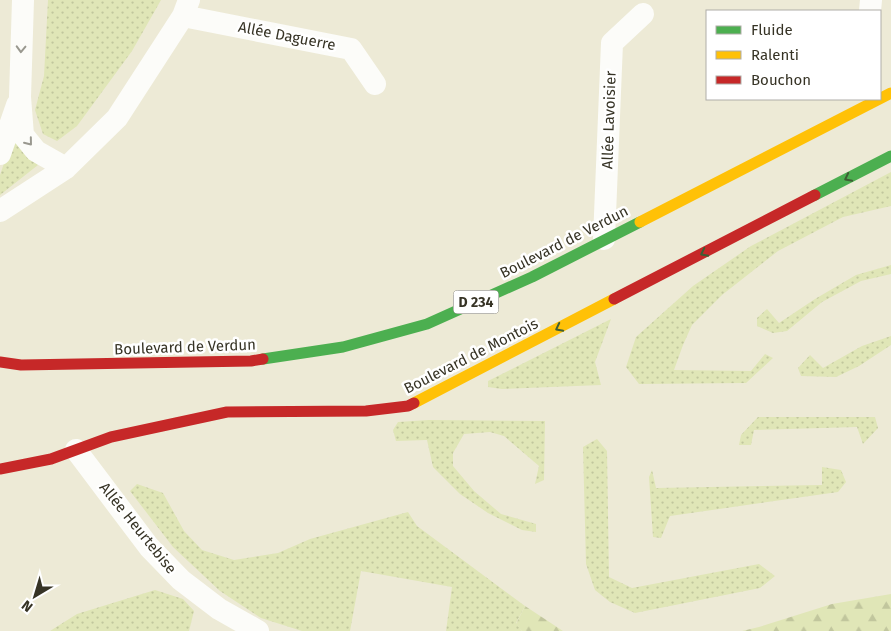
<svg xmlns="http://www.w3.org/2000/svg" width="891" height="631" viewBox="0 0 891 631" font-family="'Fira Sans',sans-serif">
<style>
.grass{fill:url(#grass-dots)}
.forest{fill:url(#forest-firs)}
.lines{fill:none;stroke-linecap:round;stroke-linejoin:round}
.street{stroke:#fcfcf9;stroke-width:22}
.fast{stroke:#4caf50;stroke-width:11}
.slow{stroke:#ffc107;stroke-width:11}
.jam{stroke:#c62828;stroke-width:11}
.oneway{stroke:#99988f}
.oneway2{stroke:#3e5e34}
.labels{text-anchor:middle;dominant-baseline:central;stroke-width:5;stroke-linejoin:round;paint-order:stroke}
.shield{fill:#fff;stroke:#727066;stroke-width:1}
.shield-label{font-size:14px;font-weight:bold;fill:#363325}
.street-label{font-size:15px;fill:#363325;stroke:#fff}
</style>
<defs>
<pattern id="grass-dots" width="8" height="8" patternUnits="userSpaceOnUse" patternTransform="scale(1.25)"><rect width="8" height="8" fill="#e0e6b7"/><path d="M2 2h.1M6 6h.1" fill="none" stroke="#c1c69d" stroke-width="1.8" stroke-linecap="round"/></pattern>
<pattern id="forest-firs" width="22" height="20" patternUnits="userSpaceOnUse" patternTransform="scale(1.25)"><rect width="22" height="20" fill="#e0e6b7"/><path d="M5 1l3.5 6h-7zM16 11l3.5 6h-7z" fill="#c1c69d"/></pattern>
</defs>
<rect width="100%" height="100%" fill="#edead6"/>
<path class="grass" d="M48,0h113l-29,51 -55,75 -20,15 -14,-7 -8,-24 9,-34z
M13,137l12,18 13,10 -38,30v-20z
M891,172v34l-48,11 -65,34 -56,44 -30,30 -9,20 -9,25 77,1 14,-17 8,4 -27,25 -107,1 -13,-17 10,-30 57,-51 58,-40z
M891,265v9l-30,7 -39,21 -35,29 -14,2 -16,-7v-8l10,-9 12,14 36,-24 41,-24z
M611,319l-16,43 6,23 -99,4 -14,-2v-6z
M891,336v9l-32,21 -23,11 -35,-1 -3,-8 12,-13 13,13 39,-22z
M758,417h117l3,11 -15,16 -6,-17 -103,3 -3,15h-12l2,-10z
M429,420l116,1 -1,59 -9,4 4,-18 -35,-30 -14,-4 -26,2 -11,19v13l21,25 27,23 35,10v8l-14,-2 -34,-17 -28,-19 -27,-27 -6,-27 -31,1 -3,-11 5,-8z
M597,439l10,12 2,126 23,11 127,-24 16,12 -15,12 -125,25 -25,-11 -15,-12 -9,-26 -3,-117z
M822,467l19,3 5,12 -8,10 -168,24 -9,22 -8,-1 -4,-60 3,-7 4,18 166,-3z
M137,484l26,9 21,38 18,19 32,10 44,-7 32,-14 98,-27 9,14 108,80 -9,17 6,8h-76l6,-44 -91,-16 -11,60h-48l-41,-13 -41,-27 -47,-44 -43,-56z
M155,590l28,9 11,12 -5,20h-139l27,-17z"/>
<path class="forest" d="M891,594v37h-149l17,-4 73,-23z
M525,606l38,25h-41l-6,-7z"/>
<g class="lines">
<path class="street" d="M23,0l-3,97 3,38 13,16 30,17
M870,11l1,-11
M183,16l168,33 24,35
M0,154l17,-49
M0,211l66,-43 51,-50 66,-102 6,-16
M604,239l8,-196 31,-29
M76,450l73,97 32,33 38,29 39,22"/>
<path class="fast" d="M815,195l76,-39
M263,359l80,-12 84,-23 105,-47 108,-55"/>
<path class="slow" d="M640,222l251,-129
M414,403l200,-104"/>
<path class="jam" d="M614,299l201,-104
M0,362l21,3 230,-4 12,-2
M0,469l51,-10 60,-22 116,-25 139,-1 42,-5 6,-3"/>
</g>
<defs><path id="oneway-chevron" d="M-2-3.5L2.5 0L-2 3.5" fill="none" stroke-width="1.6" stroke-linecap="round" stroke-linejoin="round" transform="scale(1.25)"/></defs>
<g class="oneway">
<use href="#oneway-chevron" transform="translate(21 49) rotate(92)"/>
<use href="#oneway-chevron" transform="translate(29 142) rotate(51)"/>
</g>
<g class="oneway2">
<use href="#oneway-chevron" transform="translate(848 178) rotate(153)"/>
<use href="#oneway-chevron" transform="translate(704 253) rotate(153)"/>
<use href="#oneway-chevron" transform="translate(559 328) rotate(153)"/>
</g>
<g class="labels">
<rect class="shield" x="453.5" y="290.5" width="45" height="23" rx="4"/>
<g class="shield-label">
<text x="476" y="302">D 234</text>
</g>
<g class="street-label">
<text transform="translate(287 36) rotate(11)">Allée Daguerre</text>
<text transform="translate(609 120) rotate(-88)">Allée Lavoisier</text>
<text transform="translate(564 242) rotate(-27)">Boulevard de Verdun</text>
<text transform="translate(185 347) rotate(-2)">Boulevard de Verdun</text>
<text transform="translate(471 356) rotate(-27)">Boulevard de Montois</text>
<text transform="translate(138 528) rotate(51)">Allée Heurtebise</text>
</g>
</g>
<rect x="706" y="10" width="175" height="90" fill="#ffffff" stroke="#afada8"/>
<rect x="716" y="26" width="25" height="8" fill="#4caf50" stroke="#afada8"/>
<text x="751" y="35" font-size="15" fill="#363325">Fluide</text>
<rect x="716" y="51" width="25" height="8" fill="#ffc107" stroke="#afada8"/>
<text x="751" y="60" font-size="15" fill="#363325">Ralenti</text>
<rect x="716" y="76" width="25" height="8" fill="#c62828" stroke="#afada8"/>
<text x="751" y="85" font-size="15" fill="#363325">Bouchon</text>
<g transform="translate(35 596) rotate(218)" stroke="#ffffff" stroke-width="4" paint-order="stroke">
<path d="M0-4L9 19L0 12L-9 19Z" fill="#363325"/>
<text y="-8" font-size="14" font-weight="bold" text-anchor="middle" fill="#363325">N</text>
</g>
</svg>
